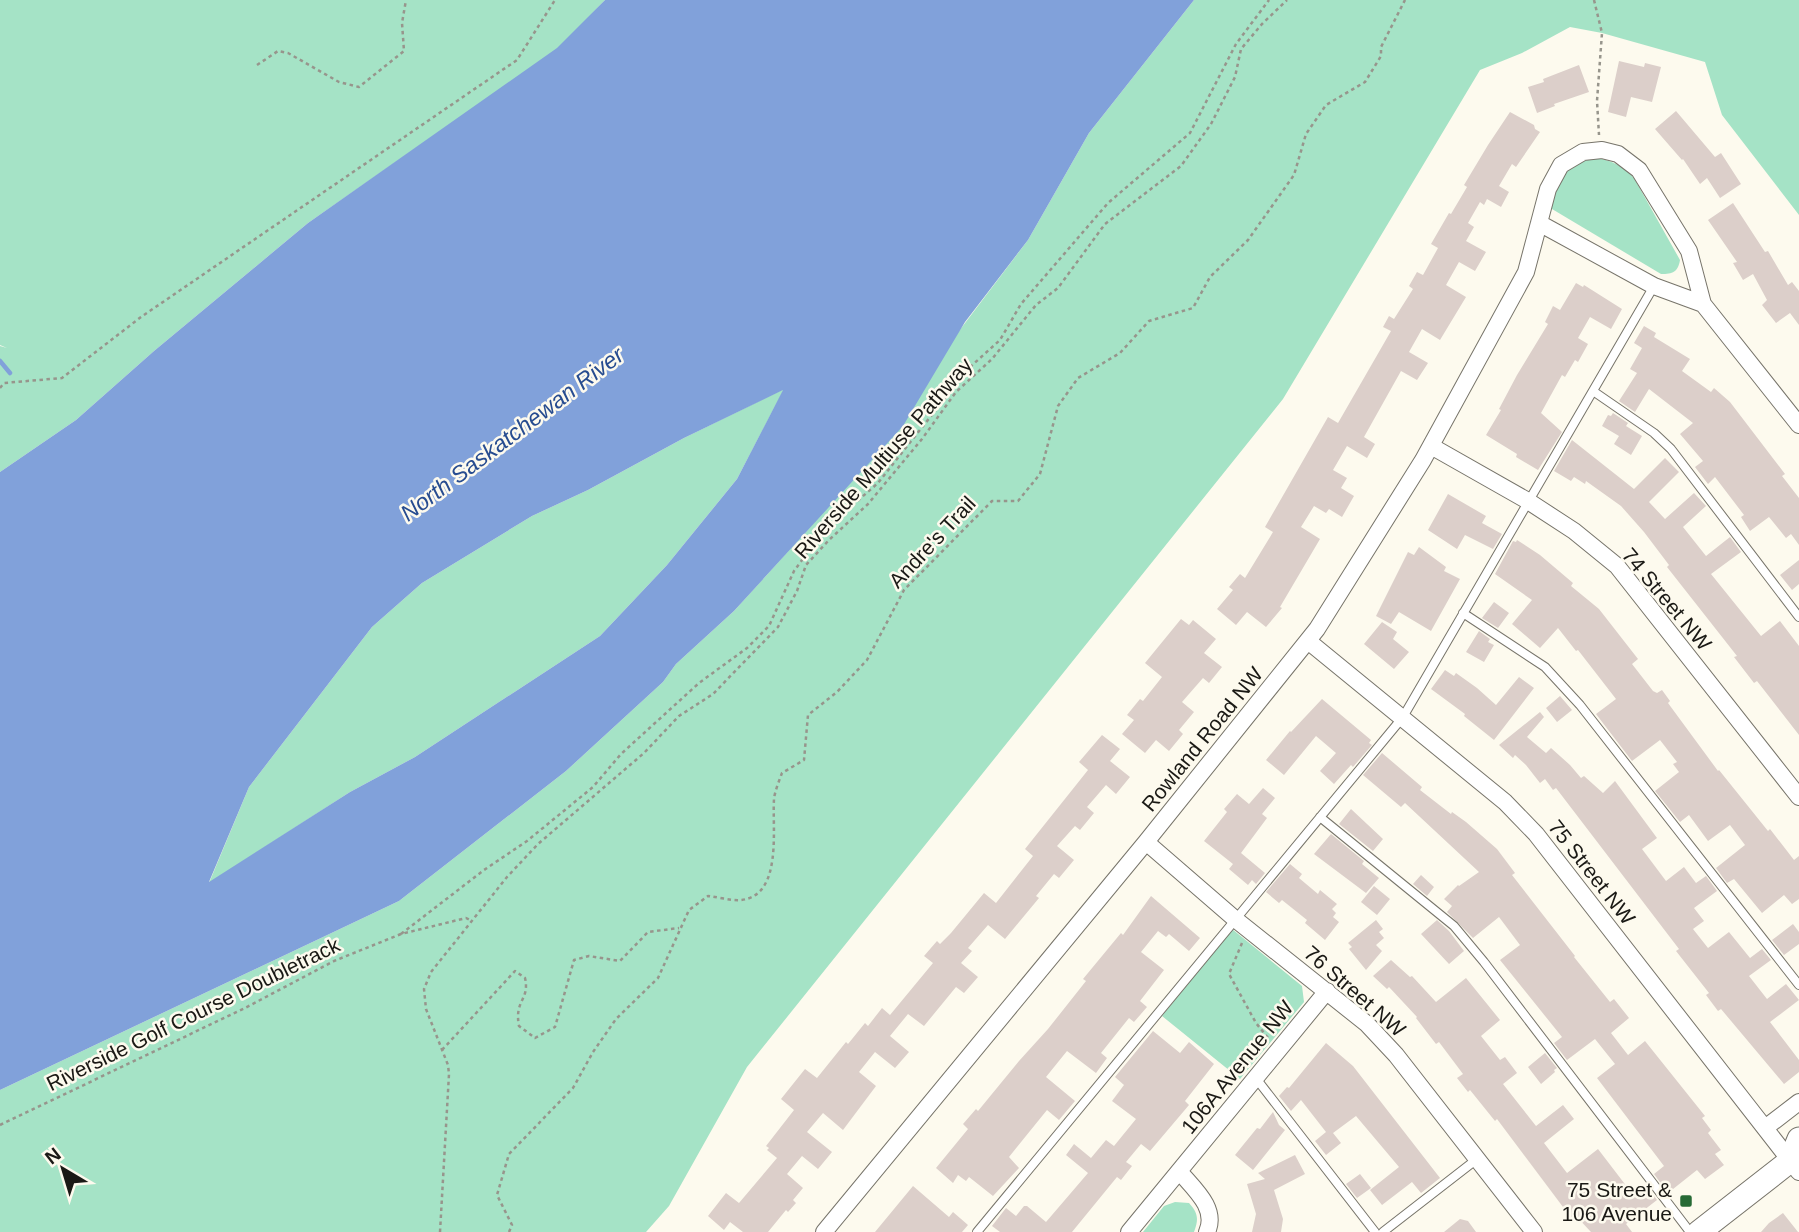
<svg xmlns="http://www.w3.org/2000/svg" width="1799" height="1232" viewBox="0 0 1799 1232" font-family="Helvetica,sans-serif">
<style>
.green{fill:#a5e3c6}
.water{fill:#81a1da;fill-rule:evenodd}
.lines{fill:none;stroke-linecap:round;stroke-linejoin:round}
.stream{stroke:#81a1da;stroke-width:4.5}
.building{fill:#dccfca}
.lane-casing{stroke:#77746a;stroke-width:10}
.street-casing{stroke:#77746a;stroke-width:18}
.secondary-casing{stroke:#77746a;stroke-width:25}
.path{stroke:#97958c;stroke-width:2.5;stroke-dasharray:3.5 3.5;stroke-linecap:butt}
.lane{stroke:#fff;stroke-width:8}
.street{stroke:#fff;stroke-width:16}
.secondary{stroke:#fff;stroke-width:23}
.poi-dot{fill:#276a35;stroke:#fdfaee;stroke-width:2.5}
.labels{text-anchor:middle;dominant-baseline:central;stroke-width:5;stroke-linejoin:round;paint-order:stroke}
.street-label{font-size:21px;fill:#1a1915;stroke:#fdfaee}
.poi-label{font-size:21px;fill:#1a1915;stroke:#fdfaee;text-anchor:end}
.water-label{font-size:23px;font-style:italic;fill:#274c90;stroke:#fdfaee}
</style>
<rect width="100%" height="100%" fill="#fdfaee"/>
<path class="green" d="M0,0h605l-47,49 -250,174 -154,128 -78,69 -76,52v-126l7,2 -7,-3z
M1194,0h605v215l-77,-100 -17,-53 -103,-29 -32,-6 -48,26 -42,17 -197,329 -536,668 -78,139 -23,26h-646v-142l399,-189 167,-130 97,-89 13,-18 58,-53 78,-86 216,-285 61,-107z
M1597,158c16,3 26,8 37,20l46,82c-2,12 -7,14 -19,14l-109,-65c-5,-17 11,-41 27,-47 6,-2 12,-2 18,-4z
M784,389l-47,90 -70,86 -67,71 -185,121 -65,35 -141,91 40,-96 123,-160 50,-44 110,-67 56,-26 96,-52z
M1232,929l70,57 2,16 -64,77 -78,-63z
M1175,1202l14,1c9,10 10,16 5,29h-51l21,-26z"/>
<path class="water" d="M605,0h589l-105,133 -61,107 -63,82 -62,104 -169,185 -58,53 -13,18 -97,89 -167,130 -399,189v-618l76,-52 78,-69 154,-128 249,-175zM783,390l-46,89 -70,86 -67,71 -185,121 -65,35 -141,90 40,-95 123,-160 50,-44 110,-67 56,-26 96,-52z"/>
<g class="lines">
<path class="stream" d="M0,361l10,12"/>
</g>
<path class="building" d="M1619,61l25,6 1,-4 16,4 -9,35 -21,-5 -5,20 -18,-5z
M1579,65l10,27 -35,12 1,2 -18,7 -9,-26 16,-5 -1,-3z
M1676,111l39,46 6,-4 20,31 -21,14 -13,-20 -7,6 -17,-25 -1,1 -27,-31z
M1510,112l24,13 1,4 5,3 -24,35 -4,-3 -13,22 10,6 -8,15 -14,-8 -3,6 -4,-3 -12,21 6,4 -8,14 20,11 -11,19 -16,-9 -13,23 20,12 -26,43 -18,-11 -13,23 19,11 -11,17 -16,-9 -37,66 11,7 -8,14 -20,-12 -14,24 14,8 -6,10 13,8 -12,21 -13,-8 -3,4 -12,-7 -13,21 19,12 -40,68 2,1 -16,19 -19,-15 -11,13 -19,-16 16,-19 -4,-3 11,-13 5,4 28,-46 -8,-5 63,-110 10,6 53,-92 -8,-4 6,-11 5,3 19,-30 -4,-3 8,-14 6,3 15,-27 -7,-4 18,-31 2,1 16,-27 -3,-2 24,-40z
M1733,203l32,49 3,-1 20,34 4,-3 7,9v34l-9,-12 -14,10 -14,-18 5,-5 -14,-26 -10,6 -10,-17 4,-1 -29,-42z
M1576,283l7,4 1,-2 38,24 -11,20 -21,-12 -12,21 10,6 -10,18 -3,-2 -10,17 -3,-2 -21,38 21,19 -24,38 -22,-13 1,-3 -31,-19 15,-25 -2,-1 18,-34 31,-51 -3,-2 8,-16 7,4z
M1644,326l12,7 -2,4 36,22 -8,12 29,21 3,-4 16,14 55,72 -3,2 17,22v47l-8,-11 -5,4 -17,-21 -19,14 -9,-14 3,-2 -29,-38 -7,7 -13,-17 8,-6 -23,-27 13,-11 -44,-34 -14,23 -16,-11 18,-28 -7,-4 12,-21 -8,-5z
M1613,413l15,10 -2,3 16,10 -11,19 -17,-11 5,-8 -17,-10 6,-11 3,1z
M1572,440l62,49 31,-31 14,14 -30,30 16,17 29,-26 12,13 -23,21 23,29 24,-19 11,15 -30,22 50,62 19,-15 19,25v89l-42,-54 -3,2 -20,-26 3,-1 -70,-89 2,-2 -25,-33 -23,-26 -35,-25 -1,3 -11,-7 -3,4 -17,-10z
M1448,494l38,22 -4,7 20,11 -9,15 -28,-14 -8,14 -29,-19z
M1517,540l23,15 33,28 -2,3 28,23 39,50 -6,5 21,27 4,2 5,-3 8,11 -2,2 50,68 1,-1 49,61 2,-2 24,31 5,-4v43l-7,5 -8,-9 -22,18 -28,-34 -7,4 -11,-15 29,-23 -15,-20 -22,16 -19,-26 -9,7 -25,-31 24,-19 -6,-8 4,-2 -17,-22 -28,21 -36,-47 20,-15 -38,-49 -2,1 -18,-23 -18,20 -28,-24 20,-24 -37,-26 18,-33 3,1z
M1419,547l27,20 -2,4 16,8 -29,52 -32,-19 -8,12 -15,-8 32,-64 6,3z
M1799,560v24l-7,6 -12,-15z
M1494,602l15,11 -11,15 -16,-10z
M1181,619l8,6 4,-5 23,19 -12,14 18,14 -13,16 -6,-5 -21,24 12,10 -15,18 4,4 -14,17 -13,-11 -11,13 -23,-19 12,-14 -7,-5 13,-16 3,2 19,-24 -17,-14z
M1382,622l15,10 -4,7 16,13 -15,17 -30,-25z
M1479,631l11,8 -2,3 6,3 -10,17 -18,-10z
M1445,670l9,6 2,-3 21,15 19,17 23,-28 15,11 -40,52 -30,-24 1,-2 -34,-25z
M1560,696l12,14 -15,12 -11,-14z
M1322,699l49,41 -2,3 3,2 -19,22 -2,-2 -17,19 -14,-13 16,-18 -20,-17 -32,39 -18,-15 24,-29 1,1z
M1540,712l4,5 -17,20 19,16 5,-5 19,17 11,13 3,-2 19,17 12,-12 42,57 -15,11 24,32 18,-14 12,16 10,-7 11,15 -23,17 10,13 -11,8 15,19 21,-16 21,26 12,-9 9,11 -22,16 18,23 19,-15 13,16 -29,22 29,38v12l-15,12 -63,-75 -3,2 -12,-16 3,-2 -33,-42 3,-2 -123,-161 -3,2 -8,-11 -5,4 -14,-18 -11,-10 -2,3 -14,-13z
M1102,735l18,14 -10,12 20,16 -14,17 -10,-9 -19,22 7,6 -14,17 -5,-4 -18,20 17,14 -15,18 -5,-4 -18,22 3,2 -34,41 -17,-14 -20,23 4,3 -11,12 17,14 -14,16 -8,-6 -32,39 -16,-12 -18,22 19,16 -14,16 -20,-16 -16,20 17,14 -33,44 -20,-17 -16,19 25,20 -14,17 -16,-13 -15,18 16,14 -10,12 3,3 -8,9 -2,-2 -18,22h-25l-13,-10 -6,8 -16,-14 18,-23 13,10 38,-45 -10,-8 2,-2 -3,-2 28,-36 -13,-11 24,-30 12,9 29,-36 2,2 17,-21 3,3 14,-18 8,7 43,-52 -9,-7 13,-15 3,3 11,-11 33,-40 12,10 37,-47 -8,-7 63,-79 -9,-8z
M1382,753l40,34 -2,3 31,24 1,-2 14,10 31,27 18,24 -3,2 63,81 -1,1 36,45 4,-3 15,19 -18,15 17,22 17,-14 60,75 -3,2 9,12 -3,3 13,17 -6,4 9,11 -19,14 -8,-9 -29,23 -14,-19 10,-8 -67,-88 18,-14 -20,-25 -28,21 -13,-17 8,-6 -62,-77 20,-15 -21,-28 -26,21 -26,-26 5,-6 -8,-7 14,-14 1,1 20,-14 -74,-69 -4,4 -38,-32z
M1263,788l12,10 -13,16 5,4 -26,35 24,20 -9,11 -4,-4 -4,5 -19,-16 4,-5 -29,-23 23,-29 -3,-3 13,-15 12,10z
M1351,809l32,30 -10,12 -34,-27z
M1331,834l33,27 -2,3 17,14 -13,15 -52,-39z
M1290,864l12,10 -3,4 19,16 2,-4 17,14 -5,5 4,4 -3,4 6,5 -14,18 -20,-17 2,-3 -25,-20 -3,3 -13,-11z
M1421,875l13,12 -7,9 -14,-12z
M1374,886l16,13 -13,16 -16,-13z
M1151,896l49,42 -11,13 -20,-17 -3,3 -8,-6 -17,21 23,18 -24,31 7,6 -13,15 -5,-4 -28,35 6,5 -11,15 -29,-22 -21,26 29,24 -16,19 -12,-10 -38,47 10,11 -26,28 -24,-19 -3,4 -8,-6 -5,8 -17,-15 32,-39 -5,-5 13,-15 2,2 41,-50 29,-32 38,-48 -3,-2 38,-46 2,2z
M1376,920l7,9 -4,3 5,6 -8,7 6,6 -16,19 -17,-21 3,-2 -4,-4z
M1437,920l12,11 15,20 -15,13 -28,-30z
M1793,924l6,8v12l-15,11 -12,-15z
M1391,960l19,17 2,-1 24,26 30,-24 34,42 -19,16 19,24 5,-3 12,16 -14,11 33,42 27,-21 11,14 -30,24 23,30 31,-24 36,47 13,-10 10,14 -31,24 6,8h-41l-15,-16 -4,3 -75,-100 -2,2 -25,-31 -2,2 -11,-14 6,-4 -24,-32 -3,2 -20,-26 1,-1 -28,-30 -2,2 -14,-13z
M1153,1031l27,22 9,-11 25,22 -29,37 4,4 -39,46 -9,-7 -15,18 6,4 -11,14 -4,-3 -45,55h-72l-8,-6 14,-18 10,8 8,-10h3l19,16 42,-49 -22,-18 8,-11 17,14 15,-18 8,6 22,-27 -24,-18 12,-16 -9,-8z
M1326,1043l27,23 87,112 -19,15 -9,-11 -30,23 -12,-15 29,-23 -43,-51 -23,17 8,10 -15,12 -11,-14 11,-9 -25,-32 -10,11 -12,-15 8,-9 2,1z
M1545,1053l12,15 -3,2 1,2 -14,12 -13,-17z
M1273,1112l6,13 6,5 -32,40 -18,-15 22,-27 3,1z
M1295,1155l10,19 -31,16 9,29 -2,13h-29l4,-18 -9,-30 18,-5 -7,-6z
M1360,1174l11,14 -14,10 -11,-14z
M913,1186l36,31 4,-5 15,13 -6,7h-87z
M1783,1213l15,19h-37l8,-9z
M1460,1219l8,2 8,11h-32z"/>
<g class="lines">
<defs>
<path id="lane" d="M1593,391l61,42 17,16 128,168
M1463,613l82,54 35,38 219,280
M1320,817l134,109 30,36 206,270
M1255,1077l120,155
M977,1232l426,-515 251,-431
M1383,1232l94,-73"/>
<path id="street" d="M1539,223l115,63 49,18
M1431,446l97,55 46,30 43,35 182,231
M1308,641l197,161 31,32 263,338
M1146,842l89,77 132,105 29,31 138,177
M1765,1128l34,-26
M1179,1171c14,17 39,37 28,61
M824,1232l322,-390 171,-213 106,-169 103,-188 22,-83 13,-24 22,-13 19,-2 16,4 21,16 50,81 14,53 96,121
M1129,1232l198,-241"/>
<path id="secondary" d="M1699,1232l91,-71 9,-22"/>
</defs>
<use href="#lane" class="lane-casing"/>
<use href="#street" class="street-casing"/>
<use href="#secondary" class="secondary-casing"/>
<path class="path" d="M1594,0l8,33 -5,68 2,34
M257,65l21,-14 10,2 51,29 20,5 45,-36 -2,-28 4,-23
M0,388l4,-5 58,-5 79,-61 376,-257 38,-60
M401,934l83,-64 43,-29 66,-54 28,-33 78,-71 48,-35 22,-22 25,-55 30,-41 54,-47 91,-115 31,-28 21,-36 87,-101 82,-70 46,-89 33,-44
M1242,943l-13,31 27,49 12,15
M442,1050l73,-79 10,7c5,22 -11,22 -6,48l16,12 20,-11 19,-67 15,-4 31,5 28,-29 31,-4
M0,1125l245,-117 89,-47 67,-27 65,-16 6,3
M440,1232l9,-158 -1,-9 -22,-56 -2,-20 7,-17 76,-95 31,-33 106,-91 35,-37 34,-22 65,-67 19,-36 9,-26 23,-25 39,-36 54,-65 34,-47 36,-33 44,-54 22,-17 47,-64 76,-58 30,-42 24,-47 6,-28 21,-25 25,-24
M509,1232l3,-7 -15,-30 12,-41 64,-66 20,-36 23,-33 42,-41 31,-68 19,-14c10,1 23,5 33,4 42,-4 31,-72 33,-101 1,-8 5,-18 8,-26l22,-13 4,-45 29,-23 30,-32 37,-70 88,-89h26l22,-27 18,-68 20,-28 42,-25 29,-32 44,-13 17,-31 38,-37 46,-65 12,-41 20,-29 39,-23 16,-26v-9l24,-47"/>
<use href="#lane" class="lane"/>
<use href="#street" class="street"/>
<use href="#secondary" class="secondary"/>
</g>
<rect class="poi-dot" x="1679" y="1194" width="14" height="14" rx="3.5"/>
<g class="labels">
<g class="street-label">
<text transform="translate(883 458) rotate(-49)">Riverside Multiuse Pathway</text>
<text transform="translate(932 542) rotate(-47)">Andre's Trail</text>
<text transform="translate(1667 599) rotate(50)">74 Street NW</text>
<text transform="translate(1202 739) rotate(-51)">Rowland Road NW</text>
<text transform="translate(1592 872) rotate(52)">75 Street NW</text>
<text transform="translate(1355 991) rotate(41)">76 Street NW</text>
<text transform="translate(193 1014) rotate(-26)">Riverside Golf Course Doubletrack</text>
<text transform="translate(1237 1067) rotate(-51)">106A Avenue NW</text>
</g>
<g class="poi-label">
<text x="1672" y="1189">75 Street &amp;<tspan x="1672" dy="24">106 Avenue</tspan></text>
</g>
<g class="water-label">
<text transform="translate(512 434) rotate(-37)">North Saskatchewan River</text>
</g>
</g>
<g transform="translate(63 1169) rotate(322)" stroke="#fdfaee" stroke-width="5" paint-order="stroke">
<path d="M0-5L12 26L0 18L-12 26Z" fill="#1a1915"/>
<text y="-10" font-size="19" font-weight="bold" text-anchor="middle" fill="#1a1915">N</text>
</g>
</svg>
